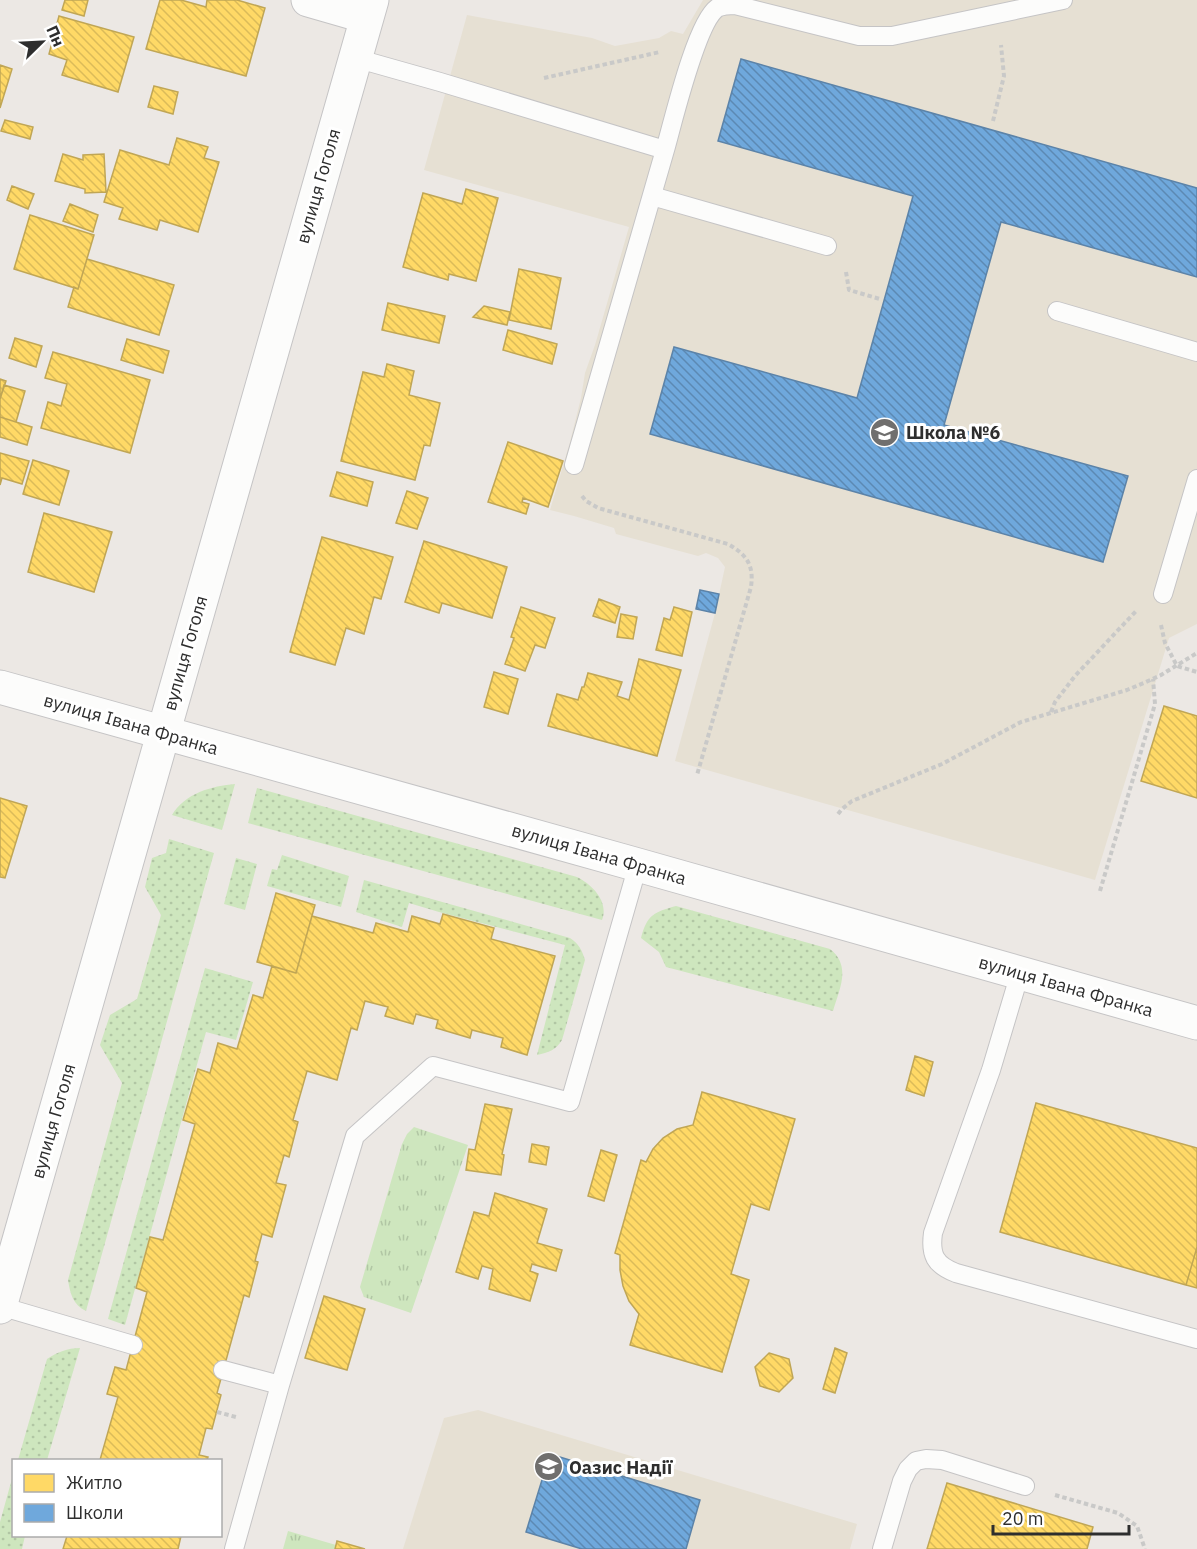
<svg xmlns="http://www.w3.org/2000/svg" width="1197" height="1549" viewBox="0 0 1197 1549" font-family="'IBM Plex Sans',sans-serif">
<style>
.education{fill:#e6e0d3}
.grass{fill:url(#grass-dots)}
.park{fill:url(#park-tufts)}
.homes{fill:url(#homes-back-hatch);stroke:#c0a655;stroke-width:1.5}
.schools{fill:url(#schools-back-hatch);stroke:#5c83a8;stroke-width:1.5}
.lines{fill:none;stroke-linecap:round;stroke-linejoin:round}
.lane-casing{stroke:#c5c4c5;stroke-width:20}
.street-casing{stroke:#c5c4c5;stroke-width:35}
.path{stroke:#c9c9c8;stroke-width:4;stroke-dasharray:4.5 3;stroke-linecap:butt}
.lane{stroke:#fcfcfb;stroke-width:18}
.street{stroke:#fcfcfb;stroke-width:33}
.labels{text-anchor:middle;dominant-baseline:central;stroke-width:6;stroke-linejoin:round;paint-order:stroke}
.street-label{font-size:18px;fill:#2e2e2e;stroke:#fff}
.poi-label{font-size:18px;font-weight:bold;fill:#2e2e2e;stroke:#fff;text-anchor:start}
</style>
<defs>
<pattern id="grass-dots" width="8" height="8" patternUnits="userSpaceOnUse" patternTransform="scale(1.5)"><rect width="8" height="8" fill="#cee6be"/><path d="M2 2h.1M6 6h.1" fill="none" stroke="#b1c6a4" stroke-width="1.8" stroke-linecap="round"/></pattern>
<pattern id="park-tufts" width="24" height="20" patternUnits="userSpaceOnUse" patternTransform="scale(1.5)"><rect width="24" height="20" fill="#cee6be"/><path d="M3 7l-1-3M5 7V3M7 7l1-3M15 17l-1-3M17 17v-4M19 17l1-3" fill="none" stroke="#b1c6a4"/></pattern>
<pattern id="homes-back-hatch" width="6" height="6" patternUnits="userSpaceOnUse" patternTransform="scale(1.5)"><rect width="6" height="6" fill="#ffd966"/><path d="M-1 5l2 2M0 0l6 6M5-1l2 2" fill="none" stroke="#dbbb59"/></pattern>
<pattern id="schools-back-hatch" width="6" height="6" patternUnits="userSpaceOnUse" patternTransform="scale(1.5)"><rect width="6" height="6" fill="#6fa8dc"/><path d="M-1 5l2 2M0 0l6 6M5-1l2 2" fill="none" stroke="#5c89b3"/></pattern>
</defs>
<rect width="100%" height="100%" fill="#ece8e4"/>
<path class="education" d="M703,0h494v624l-28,14 -74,242 -420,-119 40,-148 10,-46 -7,-9 -12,-5 -8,3 -82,-22 -2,-6 -40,-12 -24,-6 20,-68 11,-44 4,-25 10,-28 34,-118 -205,-57 43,-155 125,23 23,8 44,-8 12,-7 12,3z
M478,1410l379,114 -7,25h-447l41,-131z"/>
<path class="grass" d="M235,784l-13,46 -50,-15c13,-22 40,-29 63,-31z
M257,788l320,89c16,8 32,25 25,43l-354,-97z
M169,839l45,14 -128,458c-13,-6 -16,-18 -18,-31l54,-197 -22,-38 10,-30 27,-16 24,-84 -16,-28 7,-29 14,-5z
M282,855l67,21 -8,31 -74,-21 5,-17 5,1z
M236,858l21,6 -12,46 -21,-6z
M364,880l206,58c9,6 12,12 15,22l-23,80c-7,11 -13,12 -25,15l28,-110 -126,-33 -30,-9 -7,24 -46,-15z
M676,906l154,43c22,17 9,41 3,62l-167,-44 -7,-15 -18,-14c6,-23 13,-26 35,-32z
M205,968l48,14 -17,58 -30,-8 -81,293 -17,-6z
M80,1348l-33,112h-29l29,-101c11,-7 20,-11 33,-11z
M13,1475l1,61h11l-3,13h-22v-27z"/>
<path class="park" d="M414,1127l54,18 -57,168 -47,-16 -4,-10 42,-143 5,-10z
M288,1531l48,14 -1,4h-52z"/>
<path class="homes" d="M65,0h23l-4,16 -22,-6z
M160,0h21l25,7 1,-7h30l28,8 -19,68 -100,-27z
M59,16l75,21 -16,55 -56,-17 5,-15 -18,-6z
M0,65l12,4 -12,39z
M154,86l24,6 -5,22 -25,-7z
M5,120l28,7 -3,12 -29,-8z
M177,138l31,9 -4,11 15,4 -21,70 -38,-12 -3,10 -38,-11 4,-11 -19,-6 16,-52 49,15z
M63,154l20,6v-5l21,-1 2,38 -21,1v-4l-30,-8z
M12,186l22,8 -6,15 -21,-9z
M466,189l32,9 -22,83 -27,-7 -1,6 -45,-13 20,-74 39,11z
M70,204l28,11 -5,17 -30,-11z
M30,215l64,20 -16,54 -64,-20z
M87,259l87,26 -15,50 -91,-28 6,-20 4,2z
M519,269l42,9 -10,51 -42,-9z
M388,303l57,13 -6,27 -57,-13z
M484,306l26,6 -3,13 -34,-8z
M508,330l49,14 -5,20 -49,-14z
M15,338l27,8 -6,21 -27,-9z
M127,339l42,12 -6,22 -42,-13z
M53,352l97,28 -20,73 -89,-25 7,-26 13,4 6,-22 -22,-6z
M387,364l27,7 -5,24 31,8 -10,43 -6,-1 -9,35 -74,-19 22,-89 21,5z
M0,379l6,2 -6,18z
M4,385l21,6 -9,31 -16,-5v-18z
M0,417l32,10 -5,18 -27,-8z
M508,442l55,19 -15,46 -25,-9 -1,4 7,2 -3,10 -38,-12z
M0,453l29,8 -7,23 -20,-6 -2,7z
M33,460l36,11 -10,34 -36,-11z
M337,472l36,10 -6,24 -37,-10z
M407,491l21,7 -11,31 -21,-6z
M44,513l68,19 -18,60 -66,-20z
M322,537l71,20 -12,42 -7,-2 -10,37 -18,-6 -11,37 -45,-13z
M424,541l83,26 -15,51 -50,-15 -3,10 -34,-11z
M599,599l21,8 -5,16 -22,-7z
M521,607l34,11 -10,30 -10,-3 -10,26 -20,-7 9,-26 -3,-1z
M674,607l18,5 -10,44 -26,-6 8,-32 6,2z
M621,614l16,3 -4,22 -16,-2z
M639,659l42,11 -24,86 -109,-30 9,-32 21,6 4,-13h2l4,-14 34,9 -5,14 12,4z
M494,672l24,7 -10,35 -24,-7z
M1164,706l33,10v82l-56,-17z
M0,798l27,8 -22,72 -5,-1z
M276,893l39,12 -19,68 -39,-11z
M443,914l51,14 -3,11 64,17 -28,99 -26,-8 2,-9 -31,-8 -2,8 -34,-10 2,-8 -22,-6 -3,10 -28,-8 3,-9 -23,-6 -8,29 -6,-2 -14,52 -30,-9 -14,49 5,2 -9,35 -5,-2 -8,28 10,2 -14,52 -10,-3 -7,27 3,1 -9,35 -5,-2 -27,98 4,2 -9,34 -6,-1 -7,27 9,2 -1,3h-107l18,-63 -11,-3 8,-27 11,3 21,-78 -11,-4 14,-51 13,3 32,-116 -12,-4 15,-51 12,4 8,-30 19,6 16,-54 10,3 9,-32 24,7 16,-57 61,17 3,-10 32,9 4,-16 28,8z
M915,1056l18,6 -9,34 -18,-6z
M702,1092l93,27 -26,91 -18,-6 -20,70 18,6 -27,92 -92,-27 9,-31 -10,-13 -6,-15 -3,-16v-15l-5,-2 26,-93 5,2 7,-13 10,-11 14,-9 16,-4z
M1036,1103l161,45v99l-11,38 -186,-53z
M485,1104l27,5 -10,45 2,1 -3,20 -35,-5 3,-21 6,1z
M532,1144l17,3 -3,18 -17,-3z
M601,1150l16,5 -13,46 -16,-5z
M495,1193l52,16 -10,34 25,7 -6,21 -24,-7 -2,7 8,3 -8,27 -41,-12 4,-20 -11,-3 -4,13 -22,-7 18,-60 15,4z
M1197,1247v41l-11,-3z
M324,1296l41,13 -18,61 -42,-12z
M835,1348l12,5 -12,40 -12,-4z
M769,1353l20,6 4,19 -14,14 -19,-6 -5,-19z
M947,1483l146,44 -6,22h-160z
M67,1536h114l-3,13h-115z
M337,1541l28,8h-30z"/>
<path class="schools" d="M741,59l456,129v89l-196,-55 -57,203 184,51 -25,86 -453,-128 24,-87 183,51 56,-202 -195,-55z
M700,590l19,4 -4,19 -19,-4z
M550,1454l150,46 -14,49h-104l-56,-17z"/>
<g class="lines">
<defs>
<path id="lane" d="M355,58l85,24 225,68c8,-28 31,-127 52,-142 6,-3 12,-3 18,-3l124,31h33l171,-36
M652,196l175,50
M1057,311l140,41
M574,465l91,-315
M1163,594l34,-115
M1020,973l-29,97 -58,163c-3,22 2,32 23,40l241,66
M0,1306l133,39
M223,1370l57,15
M234,1549l46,-164 75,-249 78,-70 137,36 68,-237
M882,1549l20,-68 6,-12 8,-8 10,-2 16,1 83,26"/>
<path id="street" d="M308,0l59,17
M0,687l638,178 559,158
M0,1307l372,-1307"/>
</defs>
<use href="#lane" class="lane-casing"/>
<use href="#street" class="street-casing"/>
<path class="path" d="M544,78l116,-26
M993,121l11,-45 -3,-31
M846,272l3,18 31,9
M582,496l4,5 12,7 130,36c19,11 26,21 23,43l-54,188
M1161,625l4,18 12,23 20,6
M1051,712l4,-10 20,-26 62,-66
M838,814l4,-5 10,-8 90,-37 79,-42 106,-32 19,-8 15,-7 36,-22
M1100,891l55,-187 -2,-25
M217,1412l19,5
M1055,1495l63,18 19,13 8,23"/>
<use href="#lane" class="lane"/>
<use href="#street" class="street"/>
</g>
<defs>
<symbol id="school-disc" viewBox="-11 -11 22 22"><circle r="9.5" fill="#706f6e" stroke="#fff"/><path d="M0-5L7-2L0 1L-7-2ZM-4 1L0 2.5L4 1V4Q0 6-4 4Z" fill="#fff"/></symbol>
</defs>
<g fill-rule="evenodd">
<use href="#school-disc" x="868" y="416" width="33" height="33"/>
<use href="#school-disc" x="532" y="1450" width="33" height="33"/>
</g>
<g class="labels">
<g class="street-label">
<text transform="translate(318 186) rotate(-74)">вулиця Гоголя</text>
<text transform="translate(185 653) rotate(-74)">вулиця Гоголя</text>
<text transform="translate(131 724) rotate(16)">вулиця Івана Франка</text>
<text transform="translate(599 854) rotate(16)">вулиця Івана Франка</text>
<text transform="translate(1066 986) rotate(16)">вулиця Івана Франка</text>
<text transform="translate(53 1121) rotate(-74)">вулиця Гоголя</text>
</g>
<g class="poi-label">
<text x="906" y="432">Школа №6</text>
<text x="569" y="1467">Оазис Надії</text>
</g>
</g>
<rect x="12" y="1459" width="210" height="78" fill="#ffffff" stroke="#ababab" stroke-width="1.5"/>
<rect x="24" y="1474" width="30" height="18" fill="#ffd966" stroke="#ababab" stroke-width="1.5"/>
<text x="66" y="1489" font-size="18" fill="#2e2e2e">Житло</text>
<rect x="24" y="1504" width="30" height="18" fill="#6fa8dc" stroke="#ababab" stroke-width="1.5"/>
<text x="66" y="1519" font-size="18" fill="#2e2e2e">Школи</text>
<g transform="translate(42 42) rotate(66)" stroke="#ffffff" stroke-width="4.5" paint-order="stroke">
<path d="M0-4.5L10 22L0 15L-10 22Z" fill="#2e2e2e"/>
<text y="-9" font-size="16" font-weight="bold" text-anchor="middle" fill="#2e2e2e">Пн</text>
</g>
<path d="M993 1525v9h136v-9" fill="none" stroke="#2e2e2e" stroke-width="3"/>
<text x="1002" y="1525" font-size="18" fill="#2e2e2e" stroke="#ffffff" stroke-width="4.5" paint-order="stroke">20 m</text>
</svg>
